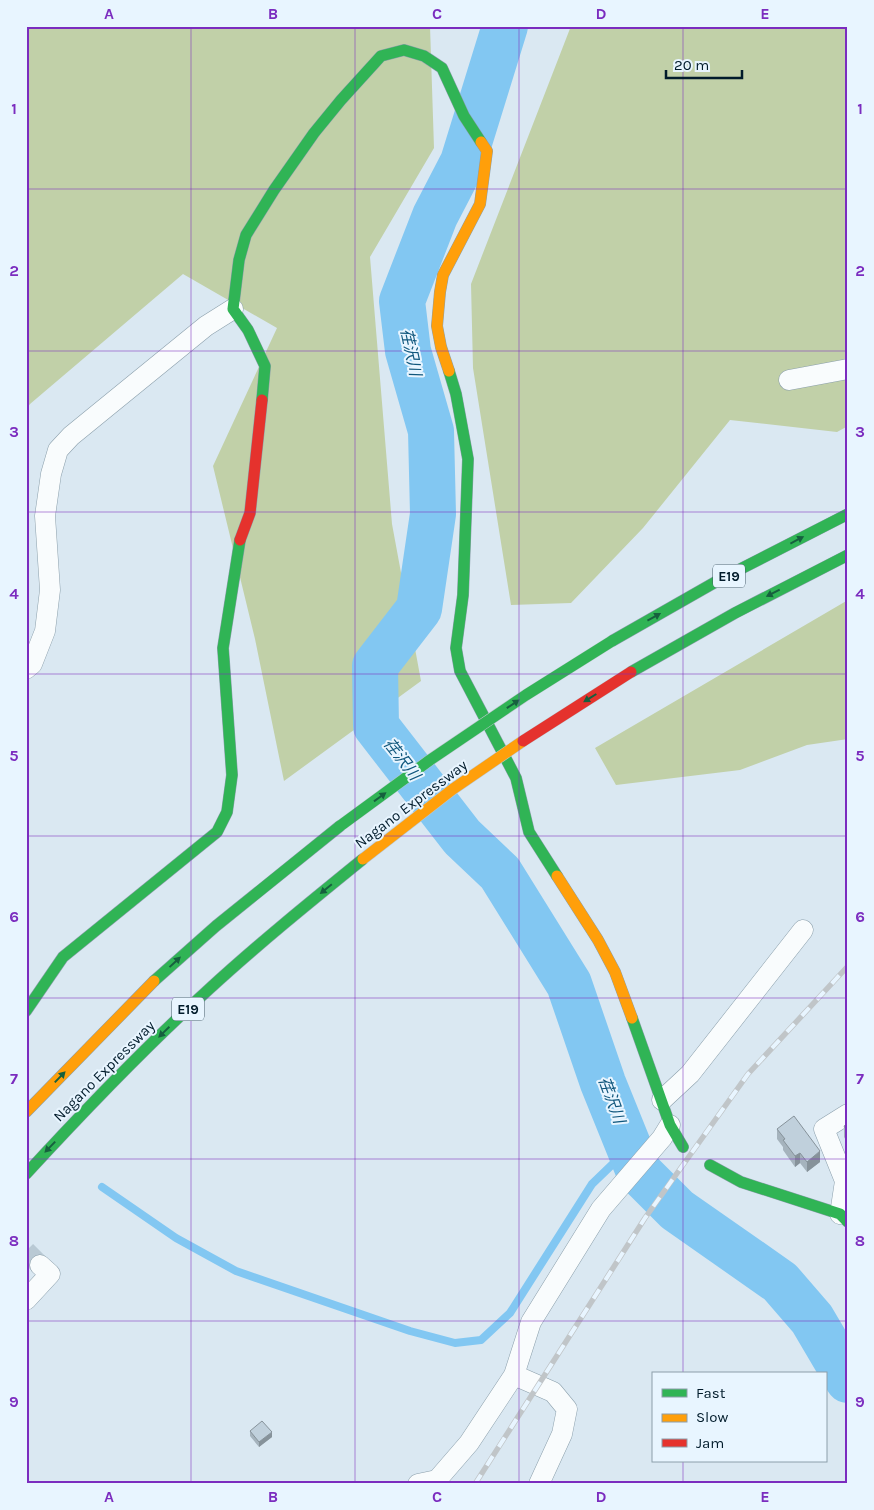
<svg xmlns="http://www.w3.org/2000/svg" width="874" height="1510" viewBox="0 0 874 1510" font-family="Karla,'Noto Sans JP',sans-serif">
<style>
.green{fill:#c1d0a8}
.lines{fill:none;stroke-linecap:round;stroke-linejoin:round}
.stream{stroke:#82c7f2;stroke-width:8}
.river{stroke:#82c7f2;stroke-width:46}
.street-tunnel{stroke:#b9c9d4;stroke-width:20;stroke-dasharray:20 10;stroke-linecap:butt}
.street-casing{stroke:#8b9fab;stroke-width:21}
.fast-casing{stroke:#8b9fab;stroke-width:12}
.slow-casing{stroke:#8b9fab;stroke-width:12}
.jam-casing{stroke:#8b9fab;stroke-width:12}
.street{stroke:#f9fcfd;stroke-width:20}
.fast{stroke:#30b455;stroke-width:11}
.slow{stroke:#ff9f0a;stroke-width:11}
.jam{stroke:#e5322d;stroke-width:11}
.rail-casing{stroke:#c0c5c8;stroke-width:5.5}
.rail{stroke:#e8f5ff;stroke-width:4;stroke-dasharray:11;stroke-linecap:butt}
.fast-bridge-casing{stroke:#bac5cc;stroke-width:12;stroke-linecap:butt}
.slow-bridge-casing{stroke:#bac5cc;stroke-width:12;stroke-linecap:butt}
.jam-bridge-casing{stroke:#bac5cc;stroke-width:12;stroke-linecap:butt}
.fast-bridge{stroke:#30b455;stroke-width:11}
.slow-bridge{stroke:#ff9f0a;stroke-width:11}
.jam-bridge{stroke:#e5322d;stroke-width:11}
.wall{fill:#a5b3bd}
.shaded-wall{fill:#86929a}
.building{fill:#c0d0dc;stroke:#86929a}
.oneway{fill:#16603e}
.grid{fill:none;stroke:#7b2cbf;stroke-width:1;stroke-opacity:0.55}
.labels{text-anchor:middle;dominant-baseline:central;stroke-width:4;stroke-linejoin:round;paint-order:stroke}
.shield{fill:#e8f5ff;stroke:#465c6b;stroke-width:1}
.shield-label{font-size:14px;font-weight:bold;fill:#011b2b}
.street-label{font-size:15px;fill:#011b2b;stroke:#e8f5ff}
.water-label{font-size:16px;font-style:italic;fill:#10577d;stroke:#e8f5ff}
.neatline{fill:none;stroke:#7b2cbf;stroke-width:2}
.grid-label{font-size:16px;text-anchor:middle;font-weight:bold;fill:#7b2cbf}
</style>
<rect width="100%" height="100%" fill="#dae8f2"/>
<path class="green" d="M26,26h404l4,122 -64,109 22,267 29,157 -137,100 -29,-142 -42,-173 64,-138 -94,-54 -153,130 -4,6z
M571,26h277v400l-11,6 -107,-12 -87,108 -72,75 -60,2 -38,-237 -2,-84z
M848,600v139l-41,6 -67,25 -124,15 -21,-37z"/>
<g class="lines">
<path class="stream" d="M102,1187l74,51 60,33 174,60 45,12 26,-3 29,-27 82,-129 27,-26 12,-6"/>
<path class="river" d="M505,26l-42,136 -28,54 -33,85 6,50 23,80 2,83 -14,95 -44,57 1,60 86,111 38,36 69,111 34,99 36,89 38,38 103,72 32,37 36,61"/>
<path class="street-tunnel" d="M26,1251l14,14"/>
<defs>
<path id="street" d="M789,380l59,-11
M26,669l6,-5 13,-33 5,-41 -5,-74 6,-42 7,-24 13,-14 38,-31 97,-79 27,-17
M662,1100l28,-26 113,-144
M840,1214l5,-33 -21,-52 24,-15
M26,1300l24,-26 -10,-9
M514,1375l39,17 14,17 -5,25 -23,50
M418,1484l19,-4 32,-37 45,-68 17,-53 70,-113 61,-71 8,-13"/>
<path id="fast" d="M449,371l7,23 12,65 -5,136 -7,53 4,23 56,107 13,54 28,44
M262,400l3,-34 -17,-36 -15,-21 6,-49 7,-25 28,-45 40,-57 27,-33 40,-44 23,-6 20,6 18,12 22,48 17,26
M612,641l107,-61 129,-66
M631,672l104,-59 113,-58
M154,981l62,-55 124,-100
M26,1011l37,-54 154,-125 10,-20 5,-37 -9,-127 17,-108
M632,1018l38,107 13,22
M710,1165l31,17 99,32 8,8
M26,1174c58,-63 117,-125 181,-183 50,-46 103,-89 156,-132"/>
<path id="slow" d="M449,371l-8,-24 -4,-21 3,-34 3,-17 37,-71 7,-53 -6,-9
M557,876l41,64 17,32 17,46
M26,1112l128,-131"/>
<path id="jam" d="M240,540l10,-27 12,-113"/>
</defs>
<use href="#street" class="street-casing"/>
<use href="#fast" class="fast-casing"/>
<use href="#slow" class="slow-casing"/>
<use href="#jam" class="jam-casing"/>
<use href="#street" class="street"/>
<use href="#fast" class="fast"/>
<use href="#slow" class="slow"/>
<use href="#jam" class="jam"/>
<defs>
<path id="rail" d="M475,1484l170,-266 103,-144 100,-108"/>
</defs>
<use href="#rail" class="rail-casing"/>
<use href="#rail" class="rail"/>
<defs>
<path id="fast-bridge" d="M340,826l90,-66 96,-65 86,-54"/>
<path id="slow-bridge" d="M363,859l90,-70 70,-48"/>
<path id="jam-bridge" d="M523,741l108,-69"/>
</defs>
<use href="#fast-bridge" class="fast-bridge-casing"/>
<use href="#slow-bridge" class="slow-bridge-casing"/>
<use href="#jam-bridge" class="jam-bridge-casing"/>
<use href="#fast-bridge" class="fast-bridge"/>
<use href="#slow-bridge" class="slow-bridge"/>
<use href="#jam-bridge" class="jam-bridge"/>
</g>
<path class="wall" d="M848,1124v20l-4,-7v-11z
M777,1129l43,33 -13,10 -7,-9 -5,4 -12,-17v-3l-6,-8z
M250,1431l22,6 -13,10 -9,-11z"/>
<path class="shaded-wall" d="M820,1151v11l-13,10v-10z
M800,1153v10l-5,4v-11z
M272,1432v5l-13,10v-5z"/>
<path class="building" d="M794,1116l26,35 -13,11 -7,-9 -5,3 -12,-16 2,-1 -8,-10z
M848,1124v9l-4,-7z
M262,1421l10,11 -13,10 -9,-11z"/>
<defs><path id="oneway-solid" d="M-6-.8H1V-3.2L6.5 0L1 3.2V.8H-6Z" transform="scale(1.25)"/></defs>
<g class="oneway">
<use href="#oneway-solid" transform="translate(797 540) rotate(-28)"/>
<use href="#oneway-solid" transform="translate(773 593) rotate(153)"/>
<use href="#oneway-solid" transform="translate(654 617) rotate(-29)"/>
<use href="#oneway-solid" transform="translate(590 698) rotate(148)"/>
<use href="#oneway-solid" transform="translate(513 704) rotate(-34)"/>
<use href="#oneway-solid" transform="translate(380 797) rotate(-36)"/>
<use href="#oneway-solid" transform="translate(326 889) rotate(141)"/>
<use href="#oneway-solid" transform="translate(175 962) rotate(-43)"/>
<use href="#oneway-solid" transform="translate(164 1032) rotate(136)"/>
<use href="#oneway-solid" transform="translate(60 1077) rotate(-46)"/>
<use href="#oneway-solid" transform="translate(50 1147) rotate(134)"/>
</g>
<path class="grid" d="M191,26v1458M355,26v1458M519,26v1458M683,26v1348M26,189h822M26,351h822M26,512h822M26,674h822M26,836h822M26,998h822M26,1159h822M26,1321h822M683,1461v23"/>
<g class="labels">
<g class="shield">
<rect x="713" y="564.5" width="32" height="23" rx="4"/>
<rect x="172" y="997.5" width="32" height="23" rx="4"/>
</g>
<g class="shield-label">
<text x="729" y="576">E19</text>
<text x="188" y="1009">E19</text>
</g>
<g class="street-label">
<text transform="translate(411 804) rotate(-37)">Nagano Expressway</text>
<text transform="translate(104 1071) rotate(-45)">Nagano Expressway</text>
</g>
<g class="water-label">
<text transform="translate(411 352) rotate(78)">荏沢川</text>
<text transform="translate(402 759) rotate(52)">荏沢川</text>
<text transform="translate(612 1100) rotate(70)">荏沢川</text>
</g>
</g>
<rect width="874" height="1510" fill="none" stroke="#e8f5ff" stroke-width="55"/>
<rect x="652" y="1372" width="175" height="90" fill="#e8f5ff" stroke="#8c9eaa"/>
<rect x="662" y="1389" width="25" height="8" fill="#30b455" stroke="#8c9eaa"/>
<text x="696" y="1398" font-size="15" fill="#011b2b">Fast</text>
<rect x="662" y="1414" width="25" height="8" fill="#ff9f0a" stroke="#8c9eaa"/>
<text x="696" y="1422" font-size="15" fill="#011b2b">Slow</text>
<rect x="662" y="1439" width="25" height="8" fill="#e5322d" stroke="#8c9eaa"/>
<text x="696" y="1448" font-size="15" fill="#011b2b">Jam</text>
<path d="M666 70v8h76v-8" fill="none" stroke="#011b2b" stroke-width="2.5"/>
<text x="674" y="70" font-size="15" fill="#011b2b" stroke="#e8f5ff" stroke-width="4" paint-order="stroke">20 m</text>
<rect x="28" y="28" width="818" height="1454" class="neatline"/>
<g class="grid-label">
<text x="109" y="19">A</text>
<text x="273" y="19">B</text>
<text x="437" y="19">C</text>
<text x="601" y="19">D</text>
<text x="765" y="19">E</text>
<text x="14" y="114">1</text>
<text x="860" y="114">1</text>
<text x="14" y="276">2</text>
<text x="860" y="276">2</text>
<text x="14" y="437">3</text>
<text x="860" y="437">3</text>
<text x="14" y="599">4</text>
<text x="860" y="599">4</text>
<text x="14" y="761">5</text>
<text x="860" y="761">5</text>
<text x="14" y="922">6</text>
<text x="860" y="922">6</text>
<text x="14" y="1084">7</text>
<text x="860" y="1084">7</text>
<text x="14" y="1246">8</text>
<text x="860" y="1246">8</text>
<text x="14" y="1407">9</text>
<text x="860" y="1407">9</text>
<text x="109" y="1502">A</text>
<text x="273" y="1502">B</text>
<text x="437" y="1502">C</text>
<text x="601" y="1502">D</text>
<text x="765" y="1502">E</text>
</g>
</svg>
